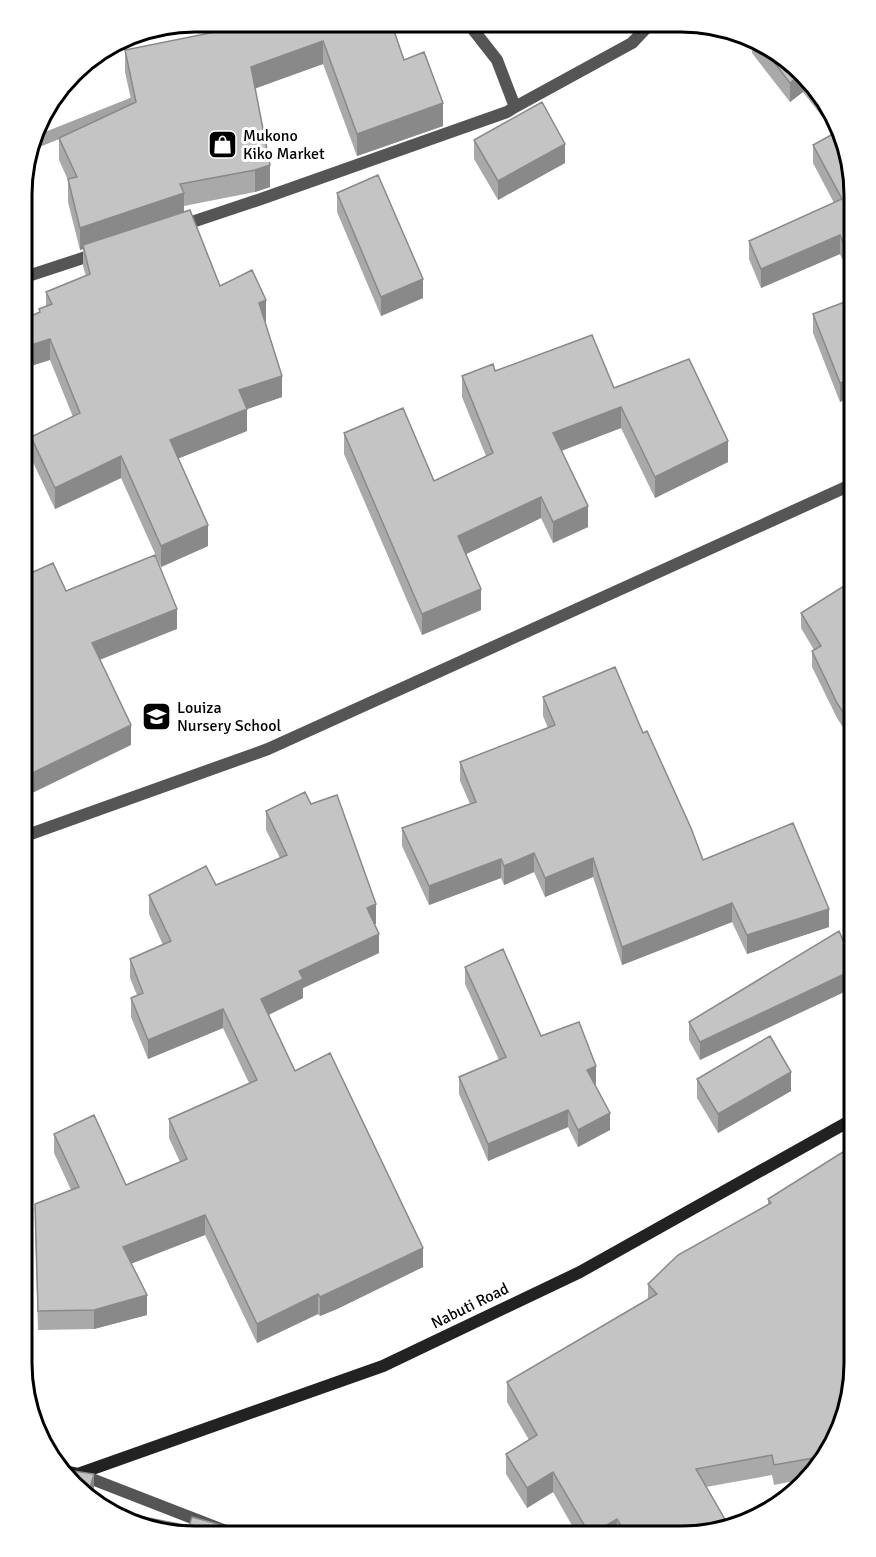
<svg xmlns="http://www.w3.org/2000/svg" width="876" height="1557" viewBox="0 0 876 1557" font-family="Signika,sans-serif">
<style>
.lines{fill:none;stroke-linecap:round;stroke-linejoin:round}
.stream{stroke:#a3a3a3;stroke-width:12}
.lane{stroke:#555;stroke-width:12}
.street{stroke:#555;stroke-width:12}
.secondary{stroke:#222;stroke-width:12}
.wall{fill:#a9a9a9}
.shaded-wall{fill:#898989}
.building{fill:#c4c4c4;stroke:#898989;stroke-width:1.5}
.labels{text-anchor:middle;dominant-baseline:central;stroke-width:6;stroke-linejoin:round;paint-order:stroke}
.poi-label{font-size:16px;fill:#000;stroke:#fff;text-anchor:start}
.street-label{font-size:16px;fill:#000;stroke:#fff}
.rim{fill:none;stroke:#000;stroke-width:3}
</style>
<rect width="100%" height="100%" fill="#fff"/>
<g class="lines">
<path class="stream" d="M245,39l10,-18
M31,144l115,-46"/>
<path class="lane" d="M515,107l117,-64 18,-19
M180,226l81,-27 246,-87 8,-5 -18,-47 -29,-37
M22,278l76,-25"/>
<path class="street" d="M22,837l246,-88 587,-266
M79,1474l157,61"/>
<path class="secondary" d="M68,1472l10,2 305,-108 197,-94 275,-154"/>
</g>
<path class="wall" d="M270,21l134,39 39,66 -86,30 -34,-92 -68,24 15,99 -15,5 -71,14v6l36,74 46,35 -1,1 17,75 -35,12v22l-69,27 30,88 -47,21 -40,-89 -66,31 -24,-51v-21l42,-20 -23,-57 -11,-48v-3l7,-3v-14l40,-16 -3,-10v-17l-3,1 -12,-48v-22l-9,-20v-22l73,-34 -7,-32v-22z
M752,42l44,22 50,74 9,56v94l-15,-34 -79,34 -12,-29v-18l85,-38 -21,-40v-18l22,-12 -32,-41 -13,10 -38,-49z
M474,140l91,23 -67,37 -24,-41z
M337,193l86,105 -42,18 -44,-104z
M855,298l-15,104 -27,-69v-19z
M495,371l119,17 114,74 -73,36 -34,-70 -60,23 27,76 -35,16 -12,-25 -75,36 15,56 -59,25 -78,-181v-21l90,48 52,-25 -24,-59v-21z
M855,579v167l-18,-28 -25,-51v-16l2,-1 -13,-22v-15z
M543,697l100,36 60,127 126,67 -82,27 -15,-32 -110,43 -29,-88 -48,20 -11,-25 -30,13 -3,-7 -72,27 -27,-59v-18l68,-24 -10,-23v-19l88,-34 -5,-12z
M311,804l65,120h-2l5,29 -76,35v10l-34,17 26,56 128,196 -86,42 -17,7 -2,-2 -61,29 -52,-108 -74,28 16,52 -53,14 -56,1 -3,-106 36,-34 -17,-37v-19l72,51 54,-23 -11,-24v-19l80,-36 -26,-55 -75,31 -17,-42v-19l6,-3 -7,-17v-19l33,-14 -14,-31v-19l67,-10 64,-27 -14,-28v-19z
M839,931l-139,129 -11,-20v-18z
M465,967l76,69 55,48h-2l16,46 -32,17 -10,-20 -80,34 -29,-67v-17l40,-17 -34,-76z
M697,1079l94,12 -73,42 -21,-35z
M846,1150l9,225 -36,94 -15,10 -30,6 -2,-10 -66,12 -24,49h-104l-25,-44 -26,16 -21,-34v-20l23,-14 -22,-38v-20l141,-83v-15l120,-80v-5z"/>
<path class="shaded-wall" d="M323,41v23l-72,26v-23z
M802,73l1,19 -13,10v-19z
M443,103v23l-86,30v-22z
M565,144v19l-67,37v-19z
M270,165v22l-15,5v-22z
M184,193v23l-101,29v4l-3,1v-22z
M840,235v19l-79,34v-19z
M423,279v19l-42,18v-19z
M266,300v21l-7,3v-21z
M50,339v21l-28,9v-21z
M282,376v21l-43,15v-22z
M855,378v18l-15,6v-19z
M621,407v21l-68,26v-21z
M247,409v22l-77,31v-22z
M728,441v21l-73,36v-21z
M121,456v22l-66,31v-21z
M541,497v21l-83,40v-22z
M588,506v21l-35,16v-21z
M208,525v21l-47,21v-21z
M481,589v21l-59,25v-21z
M177,609v20l-85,34v-20z
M131,725v20l-109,53v-20z
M534,853v19l-30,13v-19z
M593,858v19l-48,20v-19z
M501,859v19l-72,27v-19z
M732,903v19l-110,43v-18z
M376,904v20l-9,3v-19z
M829,909v18l-82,27v-19z
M379,934v19l-76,35v10l-42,20v-19l38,-28z
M855,969v18l-155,73v-18z
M223,1009v19l-75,31v-19z
M596,1066v18l-9,4v-18z
M791,1072v19l-73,42v-19z
M568,1110v17l-80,34v-17z
M610,1113v17l-32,17v-17z
M205,1215v20l-82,32v-20z
M423,1248v19l-86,42 -17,7v-19z
M318,1294v20l-61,29v-19z
M147,1295v20l-53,14v-19z
M553,1472v20l-26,16v-20z
M94,1474v24l-1,4 -5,-2 -1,-2z
M617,1519v17h-27z"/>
<path class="building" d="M270,21l121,1 13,38 20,-8 19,51 -86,31 -34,-93 -72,26 19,98 -15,5 -75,14 4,9 -104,35 -12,-49 9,-2 -18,-39 77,-36 -11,-52z
M763,48l33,16 6,9 -12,10z
M542,102l23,42 -67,37 -24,-41z
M840,130l6,8 9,56v76l-15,-35 -79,34 -12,-28 93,-42 -29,-54z
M378,175l45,104 -42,18 -44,-104z
M190,210l30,76 32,-16 14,30 -7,3 23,73 -43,14 8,19 -77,31 38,85 -47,21 -40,-90 -66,32 -24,-51 49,-24 -30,-74 -28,9v-28l18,-8 -1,-3 13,-5 -6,-12 44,-18 -7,-29z
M855,298v80l-15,5 -27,-69z
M592,335l22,53 75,-29 39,82 -73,36 -34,-70 -68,26 35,73 -35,16 -12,-25 -83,39 23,53 -59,25 -78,-181 59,-25 31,73 59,-28 -31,-77 31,-12 2,7z
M155,555l22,54 -85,34 39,82 -109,53v-201l31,-14 13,28z
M855,579v152l-18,-28 -25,-52 9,-5 -20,-33z
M615,667l28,66 4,-2 44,97 12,32 90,-37 36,86 -82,26 -15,-32 -110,44 -29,-89 -48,20 -11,-25 -30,13 -3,-7 -72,27 -27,-58 74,-26 -16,-40 95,-37 -12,-28z
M305,792l6,12 26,-9 39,109 -9,4 12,26 -80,37 4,8 -42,20 34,72 35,-18 93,195 -86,41 -17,8 -2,-3 -61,30 -52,-109 -82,32 24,48 -53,15 -56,1 -3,-107 44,-17 -25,-53 40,-19 32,70 61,-26 -18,-40 88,-39 -34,-71 -75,31 -17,-42 12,-5 -13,-34 41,-18 -22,-46 57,-29 10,19 71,-30 -21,-44z
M839,931l16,36v2l-155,73 -11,-20z
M503,949l38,87 38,-14 17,44 -9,4 23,43 -32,17 -10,-20 -80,34 -29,-67 47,-20 -41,-90z
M770,1036l21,36 -73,42 -21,-35z
M846,1150l5,8 4,-2v219l-31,81 -50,9 -2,-10 -76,14 34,59 -48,8h-55l-10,-17 -27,16 -37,-63 -26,16 -21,-34 31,-19 -30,-53 150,-88 -9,-10 30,-29 93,-52 -3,-4z
M67,1470l27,4 -7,24z
M118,1512l71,14 3,-9 66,18 -87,-1z"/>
<defs>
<symbol id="shop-square" viewBox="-11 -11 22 22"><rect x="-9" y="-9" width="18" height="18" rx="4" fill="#000" stroke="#fff"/><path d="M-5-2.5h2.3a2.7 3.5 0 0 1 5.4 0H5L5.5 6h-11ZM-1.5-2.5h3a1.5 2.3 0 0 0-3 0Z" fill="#fff"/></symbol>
<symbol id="school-square" viewBox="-11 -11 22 22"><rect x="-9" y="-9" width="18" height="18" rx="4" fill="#000" stroke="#fff"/><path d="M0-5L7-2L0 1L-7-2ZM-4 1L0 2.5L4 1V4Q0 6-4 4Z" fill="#fff"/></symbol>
</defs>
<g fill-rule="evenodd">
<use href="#shop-square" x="206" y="128" width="33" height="33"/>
<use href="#school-square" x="140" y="700" width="33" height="33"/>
</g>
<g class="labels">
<g class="poi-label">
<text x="243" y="136">Mukono<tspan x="243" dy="18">Kiko Market</tspan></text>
<text x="177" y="708">Louiza<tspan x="177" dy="18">Nursery School</tspan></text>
</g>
<g class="street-label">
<text transform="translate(470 1306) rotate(-26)">Nabuti Road</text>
</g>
</g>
<path d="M0 0H876V1557H0ZM195 32H681A163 163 0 0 1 844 195V1363A163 163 0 0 1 681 1526H195A163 163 0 0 1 32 1363V195A163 163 0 0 1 195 32Z" fill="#fff" fill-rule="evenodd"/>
<path class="rim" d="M195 32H681A163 163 0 0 1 844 195V1363A163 163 0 0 1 681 1526H195A163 163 0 0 1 32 1363V195A163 163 0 0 1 195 32Z"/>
</svg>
